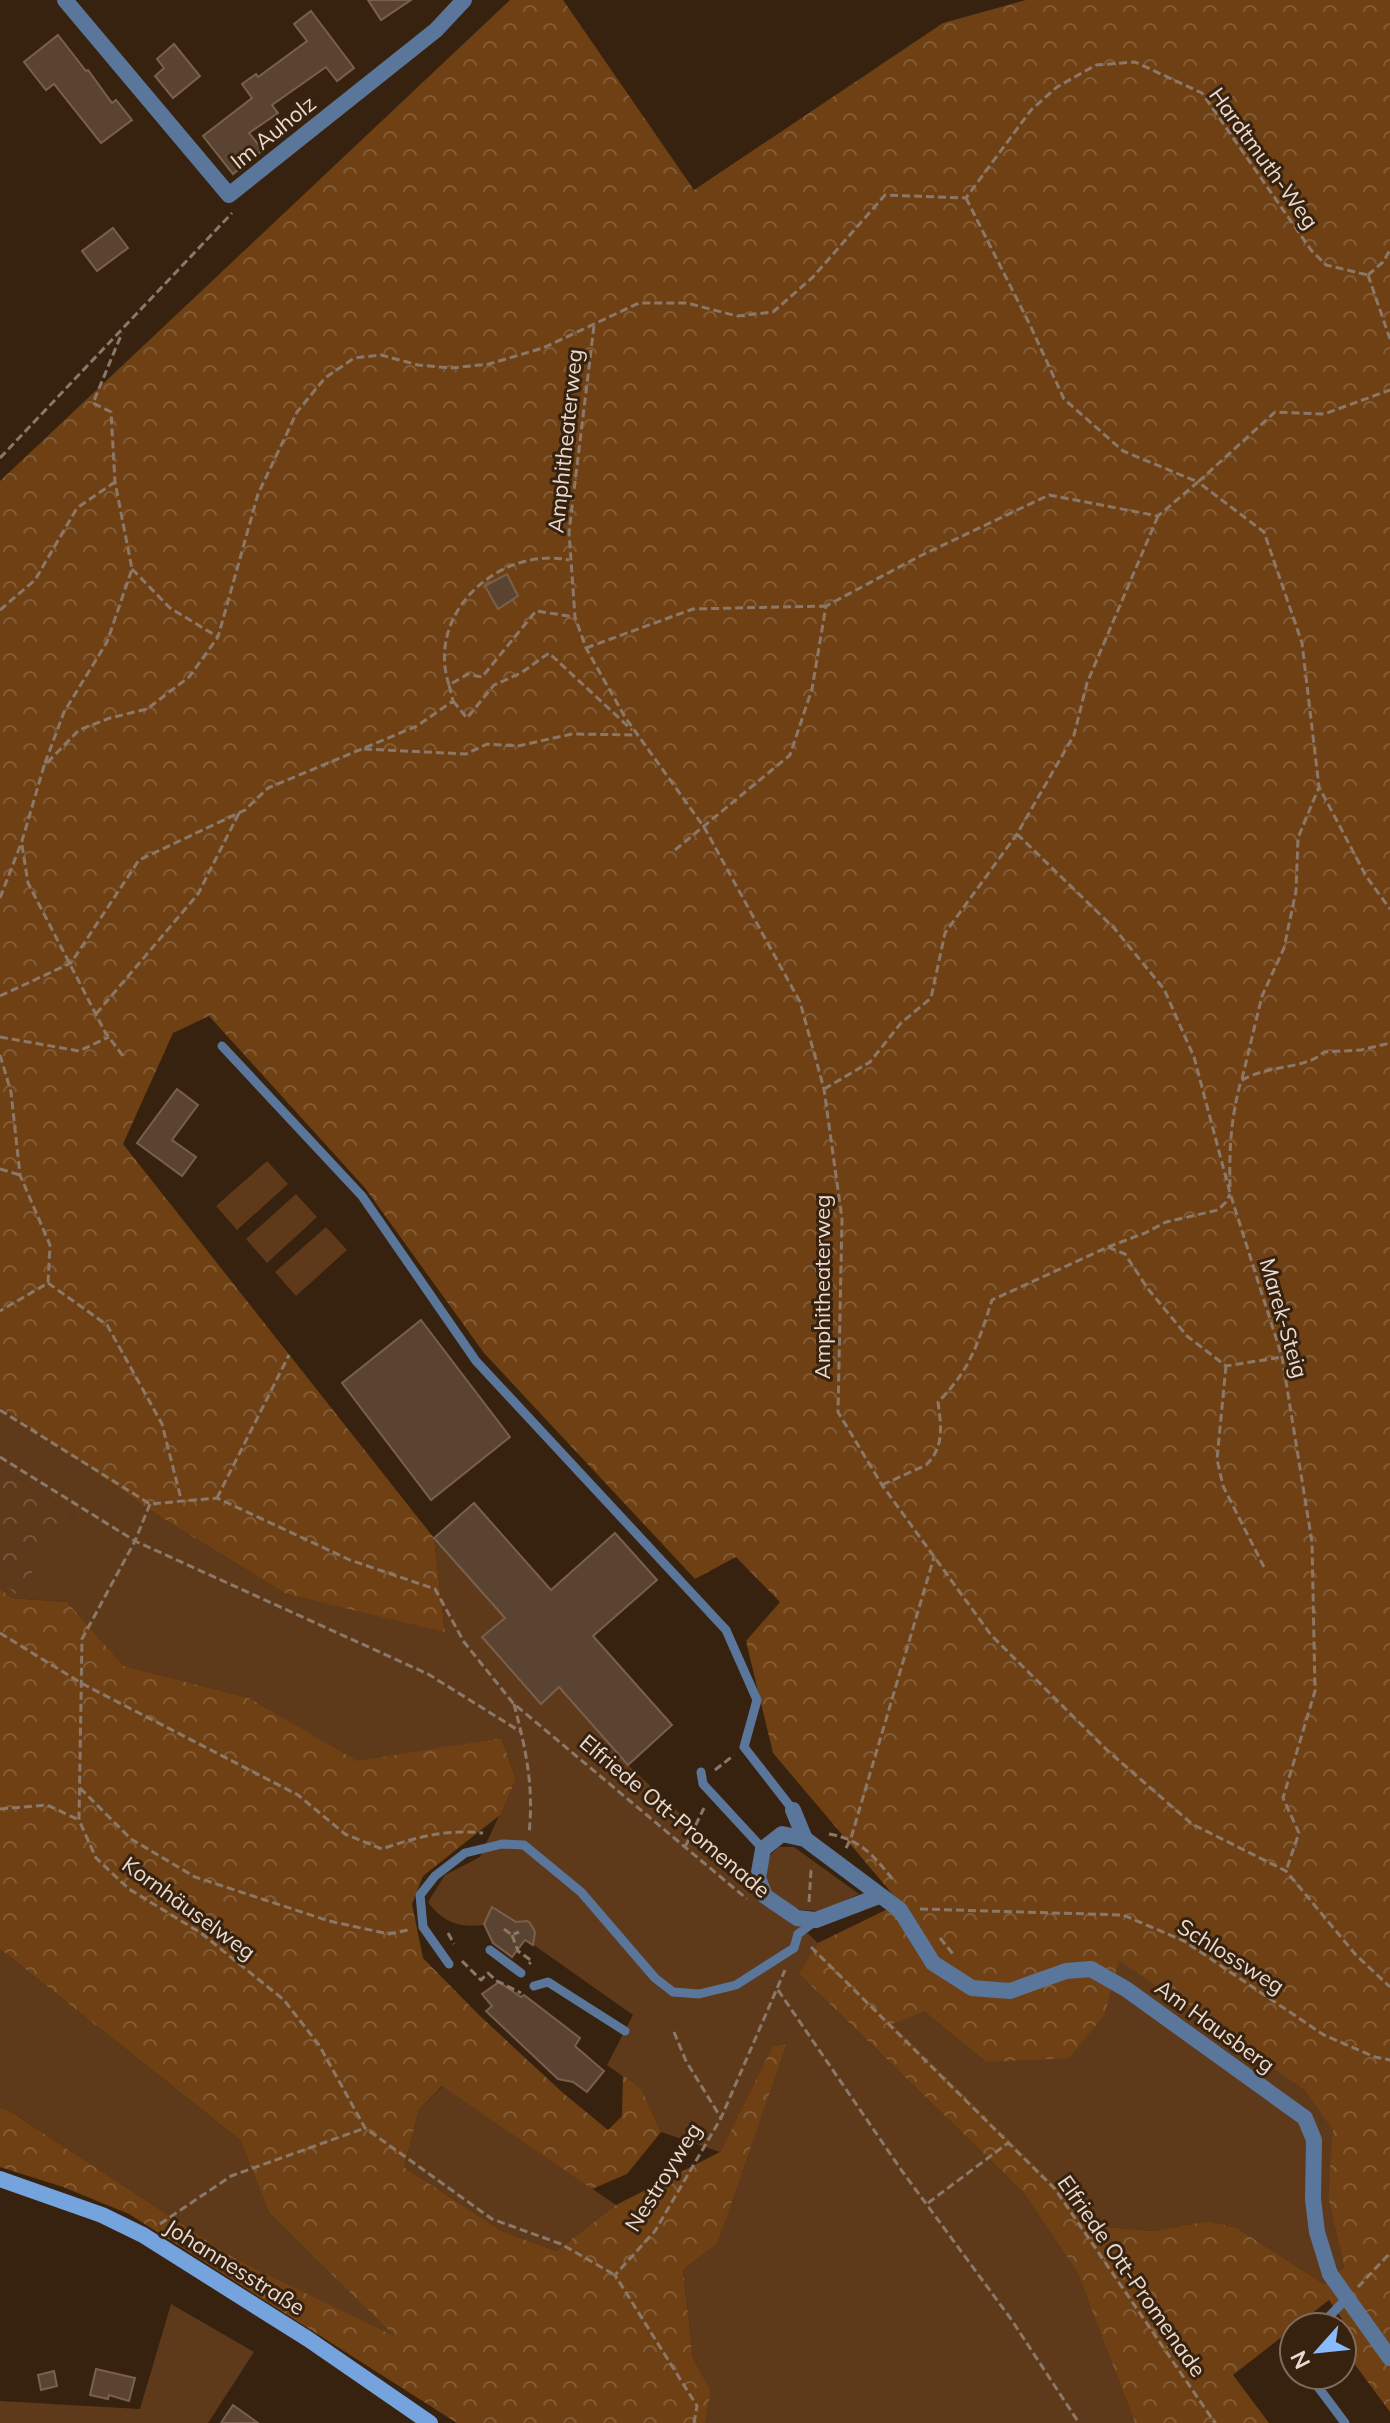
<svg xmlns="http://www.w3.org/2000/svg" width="1390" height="2423" viewBox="0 0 1390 2423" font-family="Mulish,sans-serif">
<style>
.green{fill:#5e3a1b}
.forest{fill:url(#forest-crowns);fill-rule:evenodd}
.park{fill:url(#park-crowns)}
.building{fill:#5a4330;stroke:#79604c;stroke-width:2}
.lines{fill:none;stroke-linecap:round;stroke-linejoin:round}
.path{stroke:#8b7869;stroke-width:3;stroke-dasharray:8 4;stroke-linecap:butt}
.service{stroke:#5a769a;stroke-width:9}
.minor{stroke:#5a769a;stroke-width:16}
.secondary{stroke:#75a3dd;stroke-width:16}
.labels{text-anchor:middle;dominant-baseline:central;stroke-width:6;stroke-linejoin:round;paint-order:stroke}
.street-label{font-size:22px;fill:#eadbd0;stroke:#37220f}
</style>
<defs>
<pattern id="forest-crowns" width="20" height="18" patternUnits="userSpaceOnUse" patternTransform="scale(2)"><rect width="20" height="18" fill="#6e4014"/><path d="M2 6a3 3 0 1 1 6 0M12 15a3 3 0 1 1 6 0" fill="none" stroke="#835b35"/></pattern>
<pattern id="park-crowns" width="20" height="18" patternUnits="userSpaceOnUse" patternTransform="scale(2)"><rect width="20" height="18" fill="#5e3a1b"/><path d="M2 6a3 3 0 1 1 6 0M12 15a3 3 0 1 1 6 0" fill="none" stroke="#75563b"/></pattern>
</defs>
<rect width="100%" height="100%" fill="#37220f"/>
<path class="green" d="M267,1161l21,23 -51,46 -21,-24z
M296,1194l21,23 -50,46 -21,-24z
M326,1227l21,23 -51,46 -21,-24z
M0,1407l162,111 124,76 159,37 -11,-93 71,80 -22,20 57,65 19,-16 69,78 190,178 -18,32 223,217 54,78 58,153h-430l6,-32 -18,-33 -10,-88 34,-26 56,-197 -53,105 -59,-20 -19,-42 -35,-25 26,-50 -102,-72 4,-11 -8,-11c-39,0 -72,19 -99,-19l17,-27 35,-18 36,-78 -15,-41 -144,24 -108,-64 -125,-32 -57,-64 -55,-4 -12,-9v-7l16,11 58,-78 -74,-50z
M779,1847h15l65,47 -38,17 -18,-1 -19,-5 -18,-20 -3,-23z
M0,1949l240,191 29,73 130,126 -165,-81 -226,-148 -8,-2z
M1119,1959l186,132 29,39 -6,68 16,69 -20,17 -87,-56 -28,-7 -56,10 -56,-5 -206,-202 34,-12 61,50 119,-48z
M443,2086l173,119 -60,46 -54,-20 -98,-64 15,-57z
M171,2304l83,48 -46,71h-208v-22l140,8z"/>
<path class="forest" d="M510,0h53l131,190 249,-167 83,-23h364v2412l-48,-65v-20h-11l11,-8 -13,-19 -96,75 36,48h-134l-58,-152 -54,-79 -224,-218 19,-31 82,-40 -127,-150 -27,-112 34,-39 -44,-45 -41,22 -211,-226 -119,-165 -156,-172 -36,17 -50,111 311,394 11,94 -159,-38 -124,-76 -162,-111v-926zM1119,1960l186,131 28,39 -5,68 16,69 -20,17 -87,-56 -28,-7 -56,10 -56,-5 -205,-202 33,-12 61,50 83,-4 36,-44z
M0,1589l12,9 55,4 57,64 125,32 108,63 144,-23 15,41 -16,36 -77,61 -11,28 11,54 56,57 83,77 46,38 14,-14 1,-41 19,15 19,42 -34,42 -35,15 -150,-103 -23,24 -15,57 98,64 54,20 60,-46 104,-53 53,-106 13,-1 -69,199 -34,26 10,88 18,33 -6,32h-248l-328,-209 -66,-27 -63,-20v-59l8,2 226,148 162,79 -127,-124 -29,-73 -240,-191z"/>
<path class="park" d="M0,1465l74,50 -58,79 -16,-12z"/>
<path class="building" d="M368,0h43l-30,20z
M311,11l43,57 -17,13 -11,-14 -54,38 6,8 -29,20 14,17 -30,24 -30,-38 49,-38 -10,-14 14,-10 2,3 49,-36 -13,-17z
M58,35l28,36 2,-1 24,33 4,-3 16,20 -31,23 -47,-59 -8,6 -22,-28z
M174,44l26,32 -27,22 -18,-22 9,-8 -7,-9z
M113,228l15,20 -31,23 -15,-20z
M507,574l11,22 -20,13 -13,-23z
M177,1089l21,16 -26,35 24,17 -14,19 -45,-33z
M421,1320l89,117 -79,63 -89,-117z
M474,1503l77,87 64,-57 42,47 -64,56 79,89 -44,40 -69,-78 -18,17 -59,-67 23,-19 -71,-80z
M492,1907l24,15 11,-1 3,2 5,9 -2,13 -8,-5 -13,17 -19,-14 -9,-19z
M499,1982l22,15 3,-2 56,43 -5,8 29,25 -17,21 -14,-10 -15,-3 -72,-68 6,-5 -10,-12z
M96,2369l39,9 -6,23 -20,-6 -1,4 -18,-4z
M54,2371l3,15 -16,4 -3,-15z
M233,2405l25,18h-37z"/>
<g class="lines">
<path class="path" d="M966,198l64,127 34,74 59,52 75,31 77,-70 49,2 66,-24
M1368,275l22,64
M1368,275l15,-13 7,-12
M594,326l-25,206 6,85 11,31 39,69 79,110 96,175 24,87 18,130 -4,193 44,73 109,150 117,116 84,73 94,47 70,84 34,32
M0,458l232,-245
M132,569l38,39 48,29
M0,610l35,-30 42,-72 38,-26
M586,648l107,-39 133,-3
M449,685c-24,-73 51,-139 120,-125
M453,701l14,17 27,-33 27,-12 28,-20 83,77
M364,749l102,5 21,-10 31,2 54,-12 65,1
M45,763l19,-51 43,-70 25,-73 -17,-87 -4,-70 -18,-9 29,-70
M1017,834l97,94 50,61 30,68 36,136 52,164 30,185 3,149 -32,107 16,35 -13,38
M22,845l6,38 77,149 18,24
M675,850l115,-95 22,-66 14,-83 94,-50 129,-61 109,21 40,-34 66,50 38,111 17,144 47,89 24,33
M0,898l22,-57 22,-75 35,-36 31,-12 37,-9 42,-32 29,-40 40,-143 39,-82 28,-34 29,-20 27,-3 37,10 33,3 38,-4 54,-16 96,-45h48l50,13 36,-4 40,-35 72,-82 81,3 65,-88 26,-23 39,-22 39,-3 67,31 109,157 15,15 42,10
M0,996l71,-33 68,-103 106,-50 23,-22 149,-62 36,-25 -4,-16 19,-11 14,3 54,-66 39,6
M96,1014l102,-120 41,-81
M0,1037l79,14 30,-14
M0,1055l11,37 9,83 30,70 -2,38 -48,28
M1242,1079l20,-83 22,-48 12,-57 2,-53 21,-51
M824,1089l46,-27 31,-39 30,-25 14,-65 72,-99 57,-99 13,-52 71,-167
M0,1169l20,6
M1230,1187c-1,-37 1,-71 11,-106 27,-17 64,-11 83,-29l37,-2 29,-7
M1108,1247l37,-14 21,-11 52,-12 8,-8 4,-8
M48,1283l59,42 55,99 19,75
M1226,1366l-9,93 6,27 41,81
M0,1410l150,94 67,-6 133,62 85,29 29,53 49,61 234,196
M0,1457l135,84 293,133 93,58
M882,1485l44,-20c19,-18 15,-40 12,-63 33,-33 40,-59 54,-102l116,-53 17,7 23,35 39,47 39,30 56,-9
M217,1498l72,-143
M150,1504l-15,37 -53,98 -3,181 17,38 33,31 72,44 83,67 35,45 46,83 127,91 69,25 54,31
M0,1633l81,50 217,112 47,39 37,15c34,-12 65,-20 101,-16
M514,1704c12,46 20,82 15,130
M715,1770l19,-15
M80,1788l51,51 64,38 134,44 60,13 19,-4
M0,1809l47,-4 32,15
M829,1834c34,6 45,23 66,48
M685,1847l19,-39
M846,1848l5,-10 83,-281
M809,1902l2,-31 3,-4
M920,1909l203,6 61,26 140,94 51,22 15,3
M504,1929l8,6 7,-3
M448,1933l6,11
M512,1935l6,16 14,10 -3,3
M940,1938l13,16
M811,1947l244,242 160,234
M462,1961l19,19 7,-7 9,8 24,12
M778,1990l124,181 109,148 68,104
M674,2032l12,29 35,57
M928,2203l80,-60
M160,2224l71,-48 134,-48
M1358,2287l32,-34
M694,2423l3,-17 -82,-131 40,-44 66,-113 64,-148"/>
<path class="service" d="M222,1046l140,150 114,165 250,269 31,70 -13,47 49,63
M701,1772l2,12 60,65
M490,1950l31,23
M449,1964l-26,-37 -3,-32 15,-19 30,-23 37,-9 22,1 57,47 74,86 18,14 26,2 37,-9 58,-37 4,-14 16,-12
M534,1986l14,-4 77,49
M1319,2327l28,-29
M1294,2354v1
M1309,2375l36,48"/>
<path class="minor" d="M65,0l164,195 207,-165 28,-30
M793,1810l12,29 95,71 33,53 39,25 38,3 56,-20 25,-2 35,20 179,129 9,22 -1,59 4,33 13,42 60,84
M805,1839l-23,-5 -19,15 -5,29 7,18 32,22 19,2 63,-24"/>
<path class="secondary" d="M0,2179l102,36 41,20 165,104 122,84"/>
</g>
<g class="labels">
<g class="street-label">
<text transform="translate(273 132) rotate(-39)">Im Auholz</text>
<text transform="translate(1264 158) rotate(54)">Hardtmuth-Weg</text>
<text transform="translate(565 441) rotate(-84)">Amphitheaterweg</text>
<text transform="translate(822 1287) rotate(-90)">Amphitheaterweg</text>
<text transform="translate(1284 1318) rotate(74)">Marek-Steig</text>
<text transform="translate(675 1816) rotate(40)">Elfriede Ott-Promenade</text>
<text transform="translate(189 1908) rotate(36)">Kornhäuselweg</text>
<text transform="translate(1231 1956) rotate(32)">Schlossweg</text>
<text transform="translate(1215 2026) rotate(36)">Am Hausberg</text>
<text transform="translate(663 2177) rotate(-58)">Nestroyweg</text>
<text transform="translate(235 2267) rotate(32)">Johannesstraße</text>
<text transform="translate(1132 2276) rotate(55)">Elfriede Ott-Promenade</text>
</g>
</g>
<g transform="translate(1318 2351) rotate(243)"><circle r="38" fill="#37220f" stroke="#7f6c5c" stroke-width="2"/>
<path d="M0-6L14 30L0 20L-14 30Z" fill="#87bbfb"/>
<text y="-12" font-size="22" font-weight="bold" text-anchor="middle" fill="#eadbd0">N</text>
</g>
</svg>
